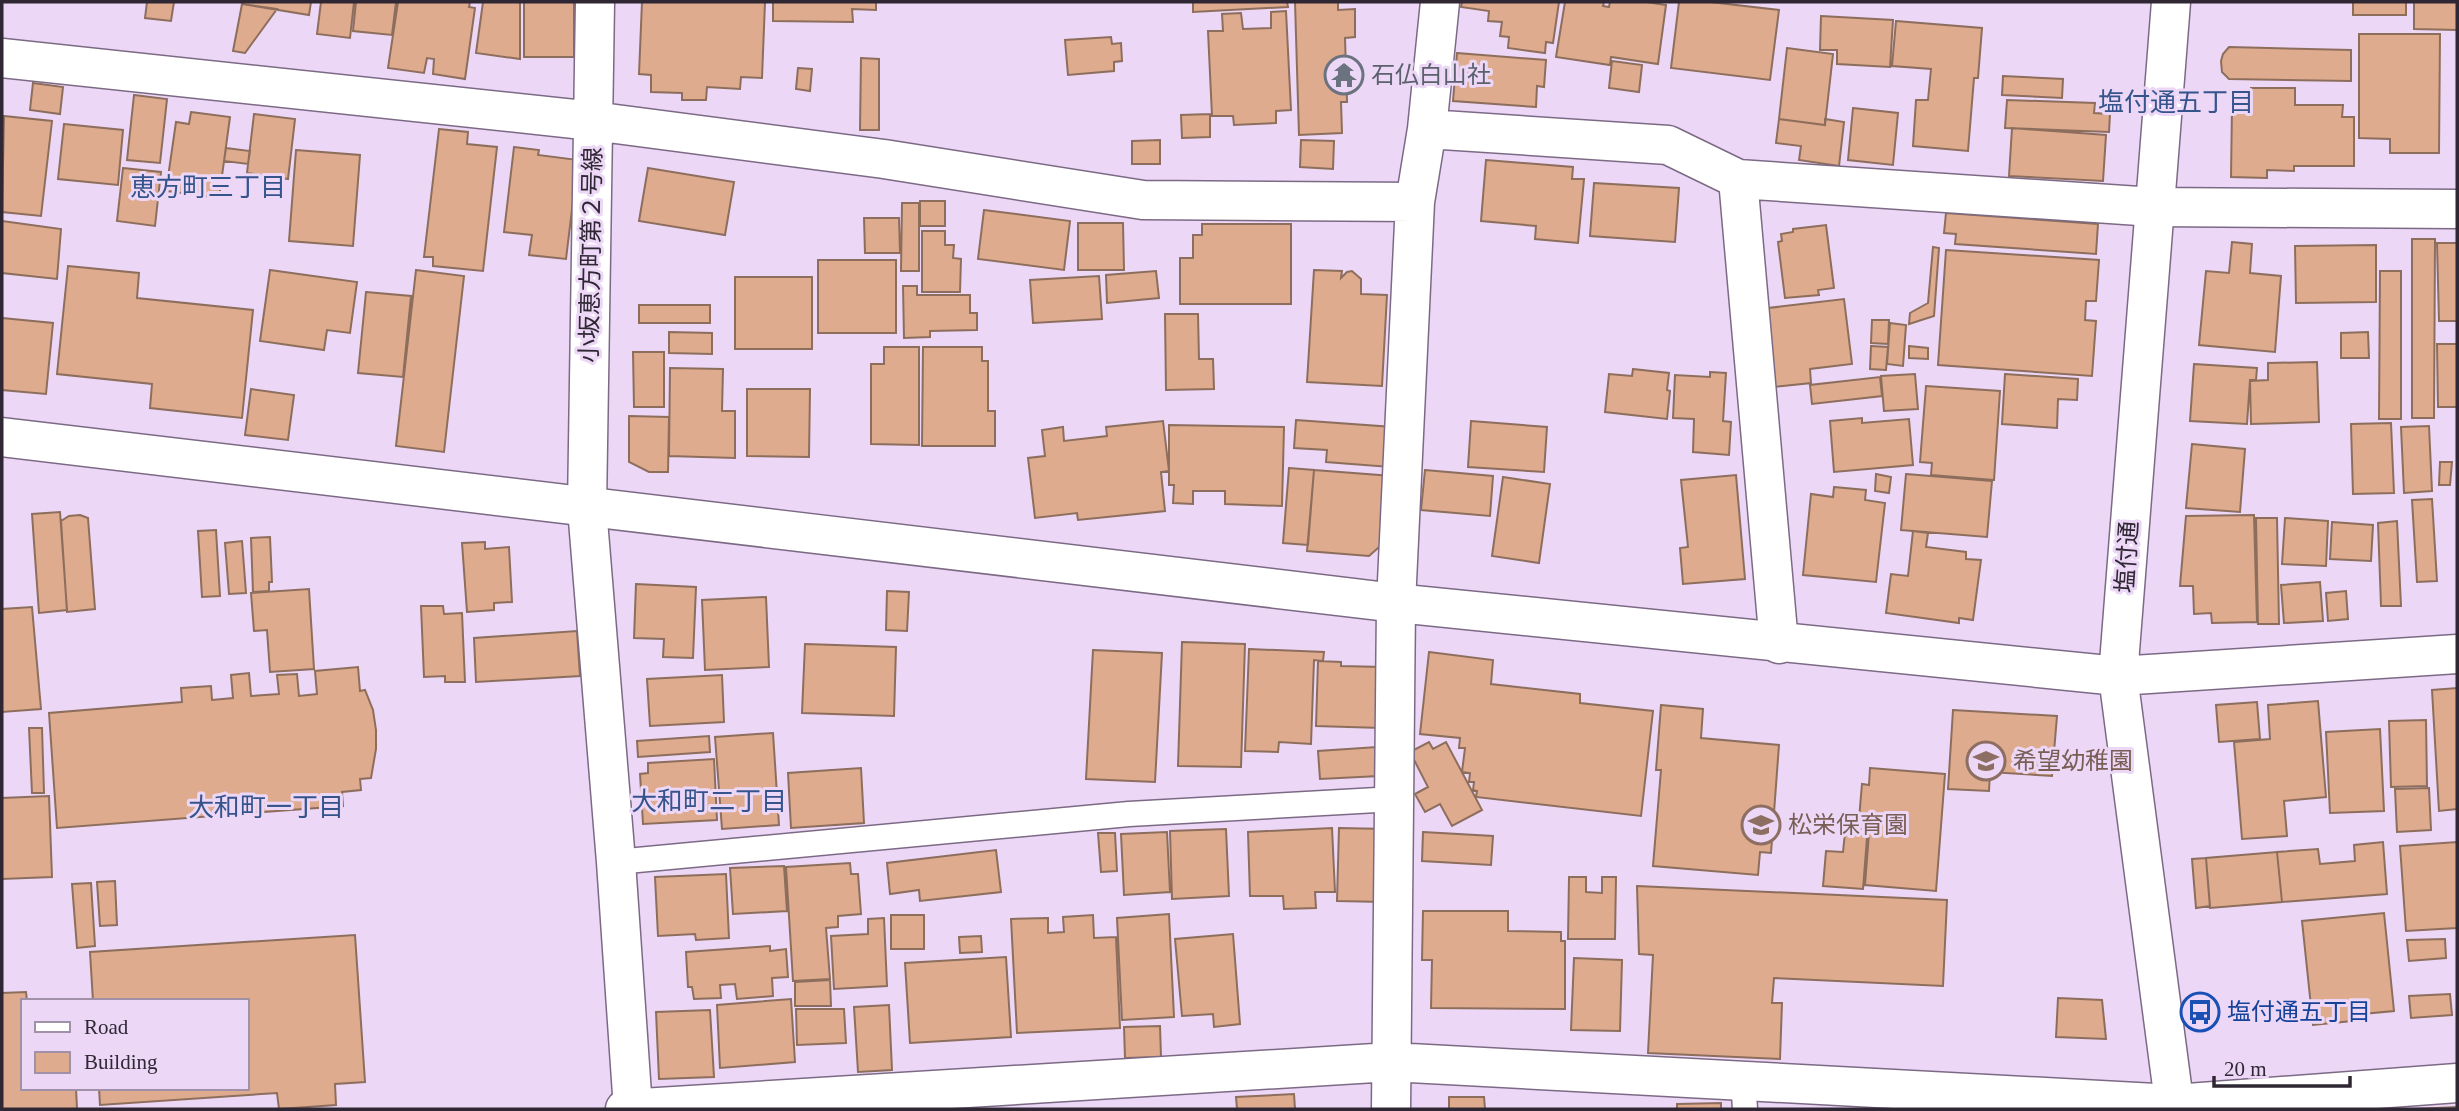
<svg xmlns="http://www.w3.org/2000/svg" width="2459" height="1111" viewBox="0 0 2459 1111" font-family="'Times New Roman','Noto Sans JP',serif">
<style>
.building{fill:#dfab8e;stroke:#8d6e5d;stroke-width:2}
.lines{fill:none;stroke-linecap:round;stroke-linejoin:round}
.lane-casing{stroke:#7c6a85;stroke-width:27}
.street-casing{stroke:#7c6a85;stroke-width:41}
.secondary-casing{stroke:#7c6a85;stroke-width:41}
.lane{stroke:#fff;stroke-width:24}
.street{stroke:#fff;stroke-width:38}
.secondary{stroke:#fff;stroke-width:38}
.labels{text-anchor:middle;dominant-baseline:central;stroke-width:6;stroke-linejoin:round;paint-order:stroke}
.worship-label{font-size:24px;fill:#5b616d;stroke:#ecd7f6;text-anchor:start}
.street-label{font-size:24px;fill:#2f2733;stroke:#ecd7f6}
.education-label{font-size:24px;fill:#785e54;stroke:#ecd7f6;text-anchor:start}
.transit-label{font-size:24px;fill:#164399;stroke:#ecd7f6;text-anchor:start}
.neighbourhood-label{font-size:26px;fill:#35548c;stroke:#ecd7f6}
</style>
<rect width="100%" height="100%" fill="#ecd7f6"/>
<path class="building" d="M147,2h27l-3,19 -26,-3z
M243,2h68l-2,13 -67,-11z
M321,2h33l-4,36 -33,-4z
M356,2h40l-4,33 -39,-4z
M398,2h72l-1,5 6,1 -10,71 -32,-5 1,-15 -7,-1 -3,15 -36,-5z
M483,2h37v57l-44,-6z
M524,2h50v55h-50z
M642,2h123l-3,76 -21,-1 -1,12 -33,-2 -1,13h-24v-7l-31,-1v-17l-12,-1z
M773,2h103v8l-24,-1 1,13 -80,-1z
M1193,2h94l1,5 -95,5z
M1295,2h43v8l17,-1v28l-10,1 2,64h-6l1,31 -43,2z
M1462,2h97l-6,41 -7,-1 -1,11 -37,-5 1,-11 -9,-1 2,-14 -14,-1 1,-10 -28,-4z
M1565,2h39l-1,4 6,1 1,-5h36l20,3 -8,59 -47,-7 -1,8 -54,-8z
M1679,2h31l69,8 -9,70 -99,-12z
M2353,2h53v13h-53z
M2414,2h43v28l-43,-1z
M242,4l35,5 -32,44 -12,-2z
M1286,11l5,99 -15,1v12l-42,2 -1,-9h-21l-4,-85h15l-1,-17 19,-1 2,16 28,-1v-16z
M1821,16l72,4 -3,47 -53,-3v-14h-17z
M1896,21l86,7 -4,50h-4l-6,73 -55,-5 3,-46h12l3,-31 -39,-3z
M2359,34h81l-1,119h-49v-14l-31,-1z
M1111,37l1,7 9,-1 1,18 -8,1v9l-46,4 -3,-35z
M2229,47l122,3v31l-122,-2 -7,-7 -1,-11 2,-7z
M1787,48l46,6 -8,71 -46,-6z
M1457,53l89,7 -2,27 -7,-1 -1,21 -83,-6z
M861,58l18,1v71h-19z
M1612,61l30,4 -3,27 -30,-4z
M798,68l14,1 -2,22 -14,-2z
M2003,76l60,3 -1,19 -60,-3z
M33,83l30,4 -3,27 -30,-4z
M2251,88h44v17h48l-1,12h12v49h-60v5l-27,-1v8l-36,-1 1,-71h19z
M134,95l33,4 -7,64 -33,-3z
M2007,100l88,3 -1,10 16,1 -1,18 -104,-4z
M1853,108l45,5 -5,52 -45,-5z
M191,112l39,5 -11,81 -53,-7 10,-69 13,2z
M254,114l41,5 -7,60 -41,-6z
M1210,114v23l-28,1 -1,-23z
M4,116l48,5 -11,95 -39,-4z
M1779,119l46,6v-6l19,3 -5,44 -40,-6 2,-14 -25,-3z
M64,124l59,6 -5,55 -60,-6z
M2012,128l94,7 -3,46 -94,-5z
M439,129l29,3 -1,12 30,3 -14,124 -50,-5v-9h-9z
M1160,140v24h-28v-23z
M1301,140l33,1 -1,28 -33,-2z
M514,147l25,3 -1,5 40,5 -12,99 -37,-4 3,-20 -28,-3z
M226,148l24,3 -2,13 -24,-3z
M296,150l64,5 -7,91 -64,-5z
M1486,160l87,7 -1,12h12l-6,64 -43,-4 1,-13 -55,-5z
M123,168l38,4 -6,54 -38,-5z
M648,168l86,14 -9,53 -86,-14z
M1594,183l85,5 -4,54 -85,-6z
M920,201h25v25h-25z
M902,203h17v68h-18z
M984,210l86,11 -6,49 -86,-11z
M1946,213l152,11 -2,30 -141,-10 1,-10 -12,-1z
M864,218h35l1,35h-35z
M2,221l59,8 -4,50 -55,-6z
M1078,223h45l1,47h-46z
M1202,224h89v80h-111v-46h13v-23h9z
M1826,225l8,63 -16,2 1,5 -34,3 -7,-56 4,-1 -1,-7 12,-2v-3z
M922,231h23v14h9l-1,13 8,1 -1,33h-38z
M2412,239h23l-1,179h-22z
M2232,242l20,2 -2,29 31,3 -6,76 -76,-7 7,-74 23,2z
M2437,243h20v78h-18z
M2376,245v57l-80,1 -1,-57z
M1933,247l6,1 -5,68 -25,8 1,-11 18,-10z
M1946,250l153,10 -3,41h-10l-1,19 11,1 -4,55 -154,-11z
M818,260h78v73h-78z
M68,266l71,7 -2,25 116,12 -11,108 -92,-10 2,-24 -95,-10z
M270,270l87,12 -7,51 -23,-3 -3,20 -64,-9z
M416,270l48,6 -20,176 -48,-6z
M1314,270l28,1 -1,7 6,-6 5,-1 9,8v15l26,1 -5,91 -75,-4z
M1156,271l3,27 -52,5 -1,-28z
M2380,271h21v148h-22z
M1099,276l3,43 -69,4 -3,-43z
M735,277h77v72h-77z
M903,286h14v9h53v18h7v17l-47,1v6l-26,1z
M366,292l45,4 -8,81 -45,-4z
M1844,299l8,65 -42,5 1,14 -47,5 -4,-79z
M639,305h71v18h-71z
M1165,314h33l1,45h14l1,30 -48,1z
M2,318l51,5 -7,71 -44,-4z
M1872,320h17l-1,24 -17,-1z
M1890,323l16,2 -3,41 -16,-2z
M669,332l43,1v21l-43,-1z
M2368,332l1,26h-28v-25z
M2437,344h20v63h-19z
M1871,346l17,1 -2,23 -16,-1z
M1909,346l19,2v11l-19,-1z
M884,347h35v98l-48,-1v-80h13z
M923,347h59v14h6v50h7v35h-73z
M633,352h31v55h-30z
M2317,362l2,60 -68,2 -1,-43 18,-1v-17z
M2194,364l63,4 -1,12h-6l-3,44 -57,-3z
M670,368l53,1 -1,42h13v47l-66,-2z
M1633,369l36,4 -2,17 3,1 -3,28 -62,-7 4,-38 23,2z
M1710,372l16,1 -3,48 8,1 -2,33 -36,-3 1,-33 -21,-1 2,-43 35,2z
M1915,374l3,35 -34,2 -3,-35z
M2005,374l73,5 -1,21 -19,-1 -1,29 -55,-4z
M1880,377l2,19 -70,8 -2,-19z
M1926,386l74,5 -6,89 -63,-5 1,-12 -12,-1z
M251,389l43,6 -6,45 -43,-5z
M747,389h63l-1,68 -62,-1z
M629,416l40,1 -1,55h-19l-20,-10z
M1862,418v5l47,-4 4,46 -79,7 -4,-51z
M1296,420l97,7 -3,40 -64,-5 1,-12 -33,-2z
M1163,421l6,50 -8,1 4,39 -87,9 -1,-7 -42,5 -7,-60 17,-2 -3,-26 21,-3 1,14 43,-5 -1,-9z
M1471,421l76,6 -3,45 -76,-5z
M2391,423l3,70 -41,1 -2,-70z
M1169,425l115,2 -2,79 -57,-2v-13h-32v13l-20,-1 1,-18h-5z
M2429,426l3,65 -28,2 -3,-66z
M2192,444l53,5 -5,63 -54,-4z
M2440,462h12l-2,23h-11z
M1289,468l25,2 -6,75 -25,-2z
M1314,470l78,6 -5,64 -18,16 -62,-5z
M1425,470l68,6 -3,40 -69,-6z
M1876,474l15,3 -2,16 -14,-2z
M1906,474l86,7 -5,56 -86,-7z
M1736,475l9,104 -62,5 -3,-36 8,-1 -7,-67z
M1503,477l47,7 -11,79 -47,-7z
M1834,487l32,3 -1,10 20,3 -9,79 -73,-7 8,-81 22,3z
M2432,499l5,82 -20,1 -5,-82z
M60,512l7,98 -28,3 -7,-99z
M80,515l8,3 7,91 -28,3 -6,-91 8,-5z
M2254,515l3,107 -45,1 -1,-10 -17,1 -1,-28h-13l6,-70z
M2256,518h21l2,106h-21z
M2285,518l43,3 -2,45 -44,-2z
M2397,521l4,85h-20l-3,-83z
M2332,522l41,3 -2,36 -41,-2z
M216,530l4,66 -18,1 -4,-66z
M1913,531l15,2 -2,14 40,5v7l15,1 -8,60 -14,-2v5l-73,-10 5,-39 17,2z
M270,537l2,45h-3v9l-16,1 -2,-54z
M242,541l4,52 -17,1 -4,-51z
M485,542v7l24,-2 3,55 -18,1v7l-27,2 -5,-69z
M2320,582l3,39 -39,2 -3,-38z
M636,584l60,3 -3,71 -30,-1 1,-18 -30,-1z
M309,589l5,80 -44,3 -3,-42 -13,1 -3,-38z
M887,591l22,1 -2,39 -21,-1z
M2346,591l2,28 -20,2 -2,-28z
M766,597l3,70 -64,3 -3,-70z
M421,606h22l1,8 18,-1 3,69h-20v-6l-21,1z
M32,607l9,102 -39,3v-103z
M577,631l3,45 -104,6 -2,-44z
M1182,642l63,2 -4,123 -63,-1z
M805,644l91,3 -2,69 -92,-3z
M1249,649l75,3 -1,9 -9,-1 -3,84 -32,-2 -1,10 -33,-1z
M1093,650l69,3 -7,129 -69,-3z
M1429,652l64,8 -2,24 89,10v9l73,8 -12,105 -165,-19 1,-6 -4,-1 1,-8h-5l1,-9 -8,-1 3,-24h-6l1,-10 -40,-4z
M1318,661l23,1v4l42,1 -2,61 -65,-2z
M358,667l2,24 5,-1 8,20 3,20v19l-5,29 -11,1 1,11 -19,2 1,14 -286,22 -8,-115 133,-11 -1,-14 30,-2 1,14 21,-2 -2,-23 18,-2 2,23 28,-2 -2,-19 20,-1 2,22 18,-2 -2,-23z
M722,675l2,47 -74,4 -3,-47z
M2457,688v121l-18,2 -7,-121z
M2318,701l8,96 -42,4 3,35 -45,3 -8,-97 36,-3 -2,-34z
M2257,702l3,37 -41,3 -3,-37z
M1661,705l42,4 -2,29 78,7 -8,108 -11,-1 -2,23 -105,-9 8,-96h-5z
M1953,710l104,6 -5,60 -62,-4 -1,19 -41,-2z
M2426,720l1,66 -36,1 -2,-66z
M29,728h13l2,65h-12z
M2380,729l4,82 -54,2 -4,-81z
M773,733l6,92 -57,4 -7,-92z
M709,736l1,16 -72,5 -1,-16z
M1429,742l4,7 13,-7 36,68 -30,16 -12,-22 -15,8 -10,-18 13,-7 -18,-35z
M1377,747l2,29 -59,3 -2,-28z
M714,759l3,61 -74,4 -3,-50 8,-1v-10z
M861,768l3,55 -73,5 -3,-55z
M1870,768l75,6 -9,117 -71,-6 5,-65 -11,-1 3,-35 7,1z
M2429,788l2,42 -34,2 -2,-43z
M49,796l3,81 -50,2v-81z
M1846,823l22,2 -5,64 -40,-3 3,-35 17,1z
M1332,828l3,64h-20l1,16 -32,1 -1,-13h-33l-2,-64z
M1339,828l47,1 -1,73 -48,-1z
M1226,829l3,67 -57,3 -2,-68z
M1167,832l3,60 -46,3 -3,-61z
M1423,832l70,4 -2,29 -69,-4z
M1098,833h17l2,38 -16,1z
M2383,842l4,52 -105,8 -5,-50 41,-3 2,15 35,-3 -1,-16z
M2457,842v86l-51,3 -6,-85z
M996,850l5,42 -81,9 -1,-11 -29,4 -3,-31z
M2277,852l5,50 -72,6 -4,-50z
M2206,858l4,48 -14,2 -4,-49z
M850,863l1,11h7l3,40 -23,2v11l-12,1 4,51 -37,2 -7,-114z
M784,866l3,45 -54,3 -3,-46z
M726,874l3,64 -33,2 -1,-6 -37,2 -3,-59z
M1569,877h17v15l16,1v-16h14l-1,62h-47z
M115,881l2,44 -17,1 -3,-44z
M91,883l4,63 -18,2 -5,-64z
M1637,886l310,14 -4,86 -169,-8 -2,25h10l-2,56 -132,-6 5,-98 -14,-1z
M1423,911h85v20l53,1v9h4v68l-134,-1 1,-48h-10z
M2384,913l10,98 -42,4v6l-39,4 -11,-104z
M1169,914l5,103 -52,3 -5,-102z
M891,915h33v34h-33z
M1093,915l1,23 22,-1 4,91 -103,5 -6,-114 37,-1v15l16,-1 -1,-15z
M884,918l3,68 -53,3 -3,-53 37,-2v-15z
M1233,934l7,90 -26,3 -1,-13 -31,2 -7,-77z
M355,935l10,147 -30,2 1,21 -57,4 -2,-16 -177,12 -1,-17h148v-87h-154l-3,-49z
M981,936l1,16 -22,1 -1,-16z
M2445,939l1,19 -37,3 -2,-21z
M770,946v5l16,-2 2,28 -16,1 1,18 -36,3 -2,-15 -15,1 1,13 -27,1 -2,-12h-4l-2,-35z
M1006,957l5,80 -101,6 -5,-80z
M1574,958l48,2 -2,71 -49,-1z
M830,980l1,26h-36v-24z
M26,992l1,9h-4v87h53l1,21h-75v-116z
M2450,994l2,21 -41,3 -2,-22z
M2058,998l44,2 4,39 -50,-2z
M791,999l4,63 -75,6 -3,-63z
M889,1005l3,65 -34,2 -4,-65z
M796,1009h48l2,34 -49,2z
M710,1010l4,67 -55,2 -3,-67z
M1160,1026l1,31 -36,1 -1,-31z
M1294,1094l1,15h-58l-1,-12z
M1449,1097h35l1,12h-36z
M1721,1103v6h-44v-5z
M2457,1107v2h-43z"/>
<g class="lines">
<defs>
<path id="lane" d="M616,862l513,-48 266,-15
M1743,1081l2,28"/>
<path id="street" d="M595,2l-8,506 29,354 17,247
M2,58l591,63 291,38 259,41 272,2
M1427,129l241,16 70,34 416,28 303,2
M1738,179l41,465
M625,1109l766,-47 783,42 283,-21
M1391,1109l5,-506 19,-401 12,-73 13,-127"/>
<path id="secondary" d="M2171,2l-53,674 57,433
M2,437l1394,166 722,73 339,-22"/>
</defs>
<use href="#lane" class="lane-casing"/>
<use href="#street" class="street-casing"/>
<use href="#secondary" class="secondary-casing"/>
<use href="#lane" class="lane"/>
<use href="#street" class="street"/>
<use href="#secondary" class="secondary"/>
</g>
<defs>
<symbol id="temple-ring" viewBox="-11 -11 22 22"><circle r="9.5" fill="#ecd7f6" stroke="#6b7280" stroke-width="1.5"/><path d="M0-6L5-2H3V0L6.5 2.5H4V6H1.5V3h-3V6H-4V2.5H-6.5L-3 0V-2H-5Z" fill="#6b7280"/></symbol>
<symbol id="school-ring" viewBox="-11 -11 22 22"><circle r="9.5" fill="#ecd7f6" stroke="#8d6e63" stroke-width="1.5"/><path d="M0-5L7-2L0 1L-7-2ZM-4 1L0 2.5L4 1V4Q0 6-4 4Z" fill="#8d6e63"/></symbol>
<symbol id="bus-ring" viewBox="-11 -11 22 22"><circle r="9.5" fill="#ecd7f6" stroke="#1a4fb4" stroke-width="1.5"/><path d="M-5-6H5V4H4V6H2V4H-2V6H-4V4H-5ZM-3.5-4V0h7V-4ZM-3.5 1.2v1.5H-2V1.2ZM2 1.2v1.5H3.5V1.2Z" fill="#1a4fb4"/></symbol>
</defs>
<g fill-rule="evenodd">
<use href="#temple-ring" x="1322" y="53" width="44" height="44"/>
<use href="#school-ring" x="1964" y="739" width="44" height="44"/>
<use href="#school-ring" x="1739" y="803" width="44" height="44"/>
<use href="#bus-ring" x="2178" y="990" width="44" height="44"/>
</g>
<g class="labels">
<g class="worship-label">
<text x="1371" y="75">石仏白山社</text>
</g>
<g class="street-label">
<text transform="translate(591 255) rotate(-89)">小坂恵方町第２号線</text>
<text transform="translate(2127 557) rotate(-86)">塩付通</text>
</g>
<g class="education-label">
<text x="2013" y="761">希望幼稚園</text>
<text x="1788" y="825">松栄保育園</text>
</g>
<g class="transit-label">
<text x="2227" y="1012">塩付通五丁目</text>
</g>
<g class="neighbourhood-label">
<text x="2176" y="102">塩付通五丁目</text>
<text x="208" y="187">恵方町三丁目</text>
<text x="709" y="801">大和町二丁目</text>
<text x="266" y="807">大和町一丁目</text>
</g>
</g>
<rect width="2459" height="1111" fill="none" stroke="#2f2733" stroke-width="7"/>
<rect x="21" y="999" width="228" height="91" fill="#ecd7f6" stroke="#a091a8" stroke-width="2"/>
<rect x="35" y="1022" width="35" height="10" fill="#ffffff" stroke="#a091a8" stroke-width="2"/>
<text x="84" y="1034" font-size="21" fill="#2f2733">Road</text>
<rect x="35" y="1052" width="35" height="21" fill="#dfab8e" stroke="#a091a8" stroke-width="2"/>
<text x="84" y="1069" font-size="21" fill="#2f2733">Building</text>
<path d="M2214 1076v10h136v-10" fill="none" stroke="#2f2733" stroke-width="3.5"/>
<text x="2224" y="1076" font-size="21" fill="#2f2733" stroke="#ecd7f6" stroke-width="5" paint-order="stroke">20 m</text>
</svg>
